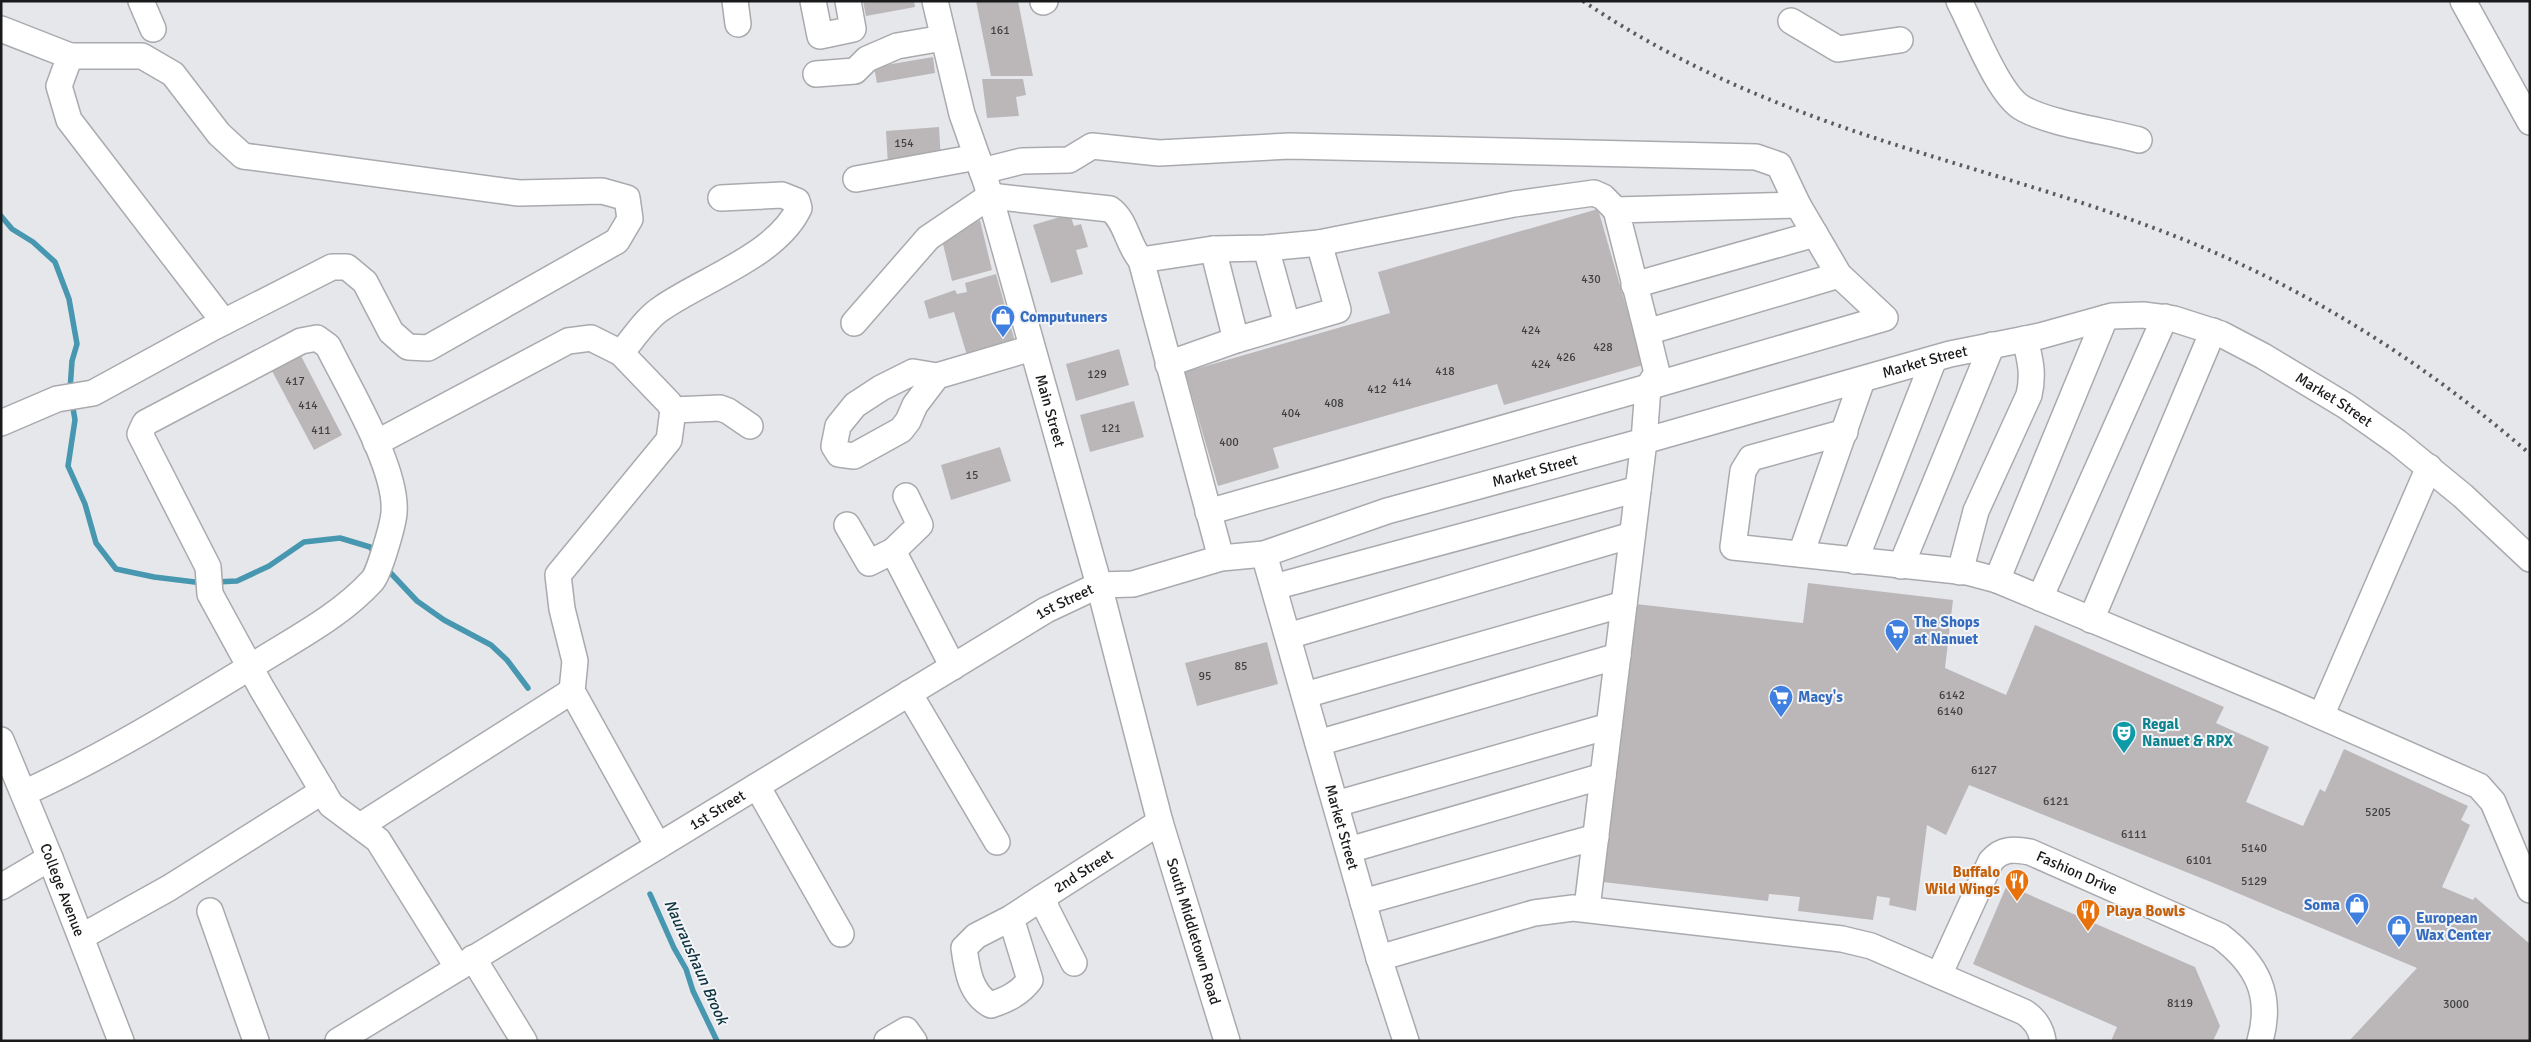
<svg xmlns="http://www.w3.org/2000/svg" width="2531" height="1042" viewBox="0 0 2531 1042" font-family="Signika,sans-serif">
<style>
.lines{fill:none;stroke-linecap:round;stroke-linejoin:round}
.stream{stroke:#4697af;stroke-width:5.5}
.building{fill:#bbb7b9}
.minor-casing{stroke:#a9aaae;stroke-width:28}
.minor{stroke:#fff;stroke-width:25}
.rail{stroke:#5a5b5d;stroke-width:4;stroke-dasharray:2.5 5;stroke-linecap:butt}
.labels{text-anchor:middle;dominant-baseline:central;stroke-width:4;stroke-linejoin:round;paint-order:stroke}
.number-label{font-size:12px;fill:#424142}
.shop-label{font-size:15px;font-weight:bold;fill:#366cbe;stroke:#f3f4f8;text-anchor:start}
.street-label{font-size:15px;fill:#191a1b;stroke:#f3f4f8}
.culture-label{font-size:15px;font-weight:bold;fill:#0d838f;stroke:#f3f4f8;text-anchor:start}
.food-label{font-size:15px;font-weight:bold;fill:#c56008;stroke:#f3f4f8;text-anchor:end}
.water-label{font-size:16px;font-style:italic;fill:#0b323d;stroke:#f3f4f8}
</style>
<rect width="100%" height="100%" fill="#e6e7eb"/>
<g class="lines">
<path class="stream" d="M1,216l11,13 21,13 22,20 14,37 8,45 -5,17 -2,29
M72,402l3,18 -7,46 17,38 11,39 20,26 38,8 49,6
M385,567l32,34 27,19 47,25 16,15 21,28
M215,582l22,-1 32,-15 35,-24 36,-4 30,9 7,9
M650,894l24,54 12,21 7,22 24,50"/>
</g>
<path class="building" d="M863,1h51l1,6 -49,9z
M976,1h42l15,75h-42z
M933,57l2,16 -58,10 -3,-16z
M982,79h41l3,16 -10,2 3,19 -32,2z
M939,127l2,34 -53,4 -2,-34z
M1598,209l45,156 -139,40 -7,-21 -224,64 6,20 -61,18 -33,-114 205,-59 -12,-41z
M1070,214l4,12 7,-2 7,23 -12,3 7,24 -32,9 -18,-58z
M980,220l12,50 -40,11 -10,-41z
M996,274l21,75 -48,13 -15,-50 -25,7 -5,-18 31,-11 2,4 10,-2 -2,-9z
M1119,349l10,36 -53,16 -10,-37z
M301,356l41,79 -28,15 -42,-79z
M1134,401l10,36 -54,15 -10,-37z
M1000,447l11,34 -60,19 -10,-35z
M1808,583l145,17 -8,68 61,27 29,-70 189,82 -8,16 53,24 -23,55 57,24 17,-37 5,3 19,-43 124,57 -7,14 9,5 -28,62 31,13 2,-3 55,47v97h-181l68,-73 -206,-86 -242,-97 -23,50 -19,-10 -11,86 -27,-6 1,-7 -13,-2 -4,24 -75,-9 2,-14 -31,-3 -1,7 -165,-19 33,-278 167,19z
M1267,642l11,42 -81,22 -12,-43z
M2007,885l188,82 25,59 -7,15h-102l6,-14 -144,-63z"/>
<g class="lines">
<defs>
<g id="minor">
<path d="M141,1l12,28"/>
<path d="M735,1l3,23"/>
<path d="M813,1l7,35 33,-7 -5,-28"/>
<path id="s1" d="M935,1l27,113 24,68 113,403 61,237 67,219"/>
<path d="M1959,1c14,26 40,96 65,108 28,15 82,22 115,31"/>
<path d="M2463,1l67,121"/>
<path d="M1043,2l2,-1"/>
<path d="M1791,21l47,28 62,-9"/>
<path d="M1,29l69,27 -11,30 10,34 155,202"/>
<path d="M816,74l39,-3 12,-12 30,-13 46,-8"/>
<path d="M982,171l40,-10 47,-1 23,-14 67,7 131,-7 466,11 23,8 19,40"/>
<path d="M856,179l121,-22"/>
<path d="M1319,243l195,-39 80,-11 9,4 13,13"/>
<path d="M1266,248l21,76"/>
<path d="M1213,249l23,91"/>
<path d="M1634,285l181,-51"/>
<path d="M854,323l74,-85 62,-42 120,13c16,11 18,37 31,51"/>
<path d="M1647,332l10,41 -9,14"/>
<path d="M621,353c12,-14 25,-35 41,-45 42,-29 115,-53 137,-100l-2,-7 -15,-6 -61,3"/>
<path d="M1168,364l68,-24 102,-30 -19,-67 -53,5 -53,1 -72,11 80,298"/>
<path d="M937,376l-22,29 -7,16 -7,9 -47,26 -15,-2 -5,-8 4,-20 17,-21 26,-17 32,-16 24,4 95,-28"/>
<path d="M1648,387l237,-69 -46,-43 -192,57 -31,-122 182,-5 41,70"/>
<path d="M673,410l47,-2 8,3 22,15"/>
<path d="M1,423l56,-24 36,-6 121,-66 118,-60h15l18,15 26,50 17,15 20,1 189,-107 13,-22 -3,-21 -25,-7 -83,2 -276,-37 -24,-22 -46,-60 -31,-18h-72"/>
<path d="M1845,432l-94,26 -8,13 -10,76 234,25 30,8 285,119 197,87 14,16 37,88"/>
<path d="M376,443l192,-102 23,-3 30,15 48,50 4,7 -4,30 -111,135 4,34 13,52 -3,30 86,155"/>
<path d="M1208,512l440,-125 -4,54 -57,467"/>
<path d="M847,525l22,38 24,-12 27,-26 -14,-29"/>
<path d="M893,551l60,116"/>
<path id="s2" d="M1264,554l115,404 27,83"/>
<path d="M1801,554l61,-174"/>
<path d="M1855,561l79,-202"/>
<path d="M1901,566l91,-221"/>
<path d="M1960,572l16,-61 53,-116c5,-21 1,-36 -4,-56"/>
<path d="M1997,580l108,-262"/>
<path d="M1274,587l364,-98"/>
<path d="M2040,598l125,-281"/>
<path d="M2091,620l122,-289"/>
<path d="M1288,636l344,-101"/>
<path d="M909,693l88,149"/>
<path d="M1305,695l319,-91"/>
<path d="M2321,716l108,-249"/>
<path id="s3" d="M1,740l49,118 71,183"/>
<path d="M1318,743l300,-87"/>
<path d="M757,786l84,148"/>
<path d="M24,793c81,-37 156,-83 231,-129 40,-25 85,-48 117,-83 7,-7 21,-56 22,-68 4,-44 -46,-126 -66,-167l-11,-8 -16,3 -156,82 -5,11 68,133 2,27 52,95 69,116 47,35 80,128"/>
<path d="M1336,804l273,-78"/>
<path d="M360,826l212,-135"/>
<path d="M1349,850l254,-74"/>
<path d="M1,887l49,-29"/>
<path d="M1363,902l233,-65"/>
<path d="M210,911l46,130"/>
<path d="M1011,918l19,62c-11,14 -22,19 -39,25 -21,-11 -24,-36 -27,-57l12,-12 35,-18 32,-21"/>
<path d="M81,937l88,-49 154,-97"/>
<path d="M473,958l51,83"/>
<path d="M1379,958l155,-45 39,-5 269,31 29,7 153,66c11,7 17,16 19,29"/>
<path id="s4" d="M1074,963l-27,-53 -4,-13 117,-75"/>
<path id="s5" d="M1939,975l52,-114c11,-13 24,-12 39,-9l190,84c37,28 53,59 40,105"/>
<path id="s6" d="M338,1041l708,-431 53,-25 34,-1 88,-26 43,-4 123,-43 257,-70 306,-87 90,-18 72,-20 31,-1 31,4 47,15 42,22 83,50 51,36 66,54 67,63"/>
<path d="M887,1041l19,-11 8,11"/>
</g>
</defs>
<use href="#minor" class="minor-casing"/>
<use href="#minor" class="minor"/>
<path class="rail" d="M1583,1c65,44 135,79 208,107 120,47 247,76 368,122 137,51 260,128 371,224"/>
</g>
<defs>
<symbol id="shop-pin" viewBox="-11 -11 22 30"><path d="M0 17L-7.5 6A9.5 9.5 0 1 1 7.5 6Z" fill="#3f7fe0" stroke="#f3f4f8"/><path d="M-5-2.5h2.3a2.7 3.5 0 0 1 5.4 0H5L5.5 6h-11ZM-1.5-2.5h3a1.5 2.3 0 0 0-3 0Z" fill="#fff"/></symbol>
<symbol id="supermarket-pin" viewBox="-11 -11 22 30"><path d="M0 17L-7.5 6A9.5 9.5 0 1 1 7.5 6Z" fill="#3f7fe0" stroke="#f3f4f8"/><path d="M-6-5.5h2.5l.6 2H6L4.5 2H-2.5L-4.4-4H-6ZM-1.5 3.2a1.3 1.3 0 1 0 .1 0ZM3 3.2a1.3 1.3 0 1 0 .1 0Z" fill="#fff"/></symbol>
<symbol id="theatre-pin" viewBox="-11 -11 22 30"><path d="M0 17L-7.5 6A9.5 9.5 0 1 1 7.5 6Z" fill="#0f9aa8" stroke="#f3f4f8"/><path d="M-5-5.5Q0-4 5-5.5V0Q5 5 0 6Q-5 5-5 0ZM-3.3-2.5H-1v1.5H-3.3ZM1-2.5H3.3v1.5H1ZM-2.8 1Q0 5.5 2.8 1Z" fill="#fff"/></symbol>
<symbol id="restaurant-pin" viewBox="-11 -11 22 30"><path d="M0 17L-7.5 6A9.5 9.5 0 1 1 7.5 6Z" fill="#e8710a" stroke="#f3f4f8"/><path d="M-5-6h1v4h1v-4h1v4h1v-4h1v5L-1.5 .5V6h-2V.5L-5-1ZM5-6V6H3V1.5H1.5Q1.5-4 5-6Z" fill="#fff"/></symbol>
</defs>
<g fill-rule="evenodd">
<use href="#shop-pin" x="989" y="303" width="28" height="38"/>
<use href="#supermarket-pin" x="1883" y="617" width="28" height="38"/>
<use href="#supermarket-pin" x="1767" y="683" width="28" height="38"/>
<use href="#theatre-pin" x="2110" y="719" width="28" height="38"/>
<use href="#restaurant-pin" x="2003" y="867" width="28" height="38"/>
<use href="#shop-pin" x="2343" y="891" width="28" height="38"/>
<use href="#restaurant-pin" x="2074" y="897" width="28" height="38"/>
<use href="#shop-pin" x="2385" y="913" width="28" height="38"/>
</g>
<g class="labels">
<g class="number-label">
<text x="1000" y="30">161</text>
<text x="904" y="143">154</text>
<text x="1591" y="279">430</text>
<text x="1531" y="330">424</text>
<text x="1603" y="347">428</text>
<text x="1566" y="357">426</text>
<text x="1541" y="364">424</text>
<text x="1445" y="371">418</text>
<text x="1097" y="374">129</text>
<text x="295" y="381">417</text>
<text x="1402" y="382">414</text>
<text x="1377" y="389">412</text>
<text x="1334" y="403">408</text>
<text x="308" y="405">414</text>
<text x="1291" y="413">404</text>
<text x="1111" y="428">121</text>
<text x="321" y="430">411</text>
<text x="1229" y="442">400</text>
<text x="972" y="475">15</text>
<text x="1241" y="666">85</text>
<text x="1205" y="676">95</text>
<text x="1952" y="695">6142</text>
<text x="1950" y="711">6140</text>
<text x="1984" y="770">6127</text>
<text x="2056" y="801">6121</text>
<text x="2378" y="812">5205</text>
<text x="2134" y="834">6111</text>
<text x="2254" y="848">5140</text>
<text x="2199" y="860">6101</text>
<text x="2254" y="881">5129</text>
<text x="2180" y="1003">8119</text>
<text x="2456" y="1004">3000</text>
</g>
<g class="shop-label">
<text x="1020" y="317">Computuners</text>
<text x="1914" y="622">The Shops<tspan x="1914" dy="17">at Nanuet</tspan></text>
<text x="1798" y="697">Macy's</text>
<text x="2340" y="905" text-anchor="end">Soma</text>
<text x="2416" y="918">European<tspan x="2416" dy="17">Wax Center</tspan></text>
</g>
<g class="street-label">
<text stroke="none"><textPath href="#s6" startOffset="1745">Market Street</textPath></text>
<text stroke="none"><textPath href="#s6" startOffset="2180">Market Street</textPath></text>
<text stroke="none"><textPath href="#s1" startOffset="426">Main Street</textPath></text>
<text stroke="none"><textPath href="#s6" startOffset="1340">Market Street</textPath></text>
<text stroke="none"><textPath href="#s6" startOffset="849">1st Street</textPath></text>
<text stroke="none"><textPath href="#s6" startOffset="444">1st Street</textPath></text>
<text stroke="none"><textPath href="#s2" startOffset="284">Market Street</textPath></text>
<text stroke="none"><textPath href="#s4" startOffset="121">2nd Street</textPath></text>
<text stroke="none"><textPath href="#s5" startOffset="219">Fashion Drive</textPath></text>
<text stroke="none"><textPath href="#s3" startOffset="162">College Avenue</textPath></text>
<text stroke="none"><textPath href="#s1" startOffset="966">South Middletown Road</textPath></text>
</g>
<g class="culture-label">
<text x="2142" y="724">Regal<tspan x="2142" dy="17">Nanuet &amp; RPX</tspan></text>
</g>
<g class="food-label">
<text x="2000" y="872">Buffalo<tspan x="2000" dy="17">Wild Wings</tspan></text>
<text x="2106" y="911" text-anchor="start">Playa Bowls</text>
</g>
<g class="water-label">
<text transform="translate(696 962) rotate(66)">Nauraushaun Brook</text>
</g>
</g>
<rect width="2531" height="1042" fill="none" stroke="#191a1b" stroke-width="5"/>
</svg>
